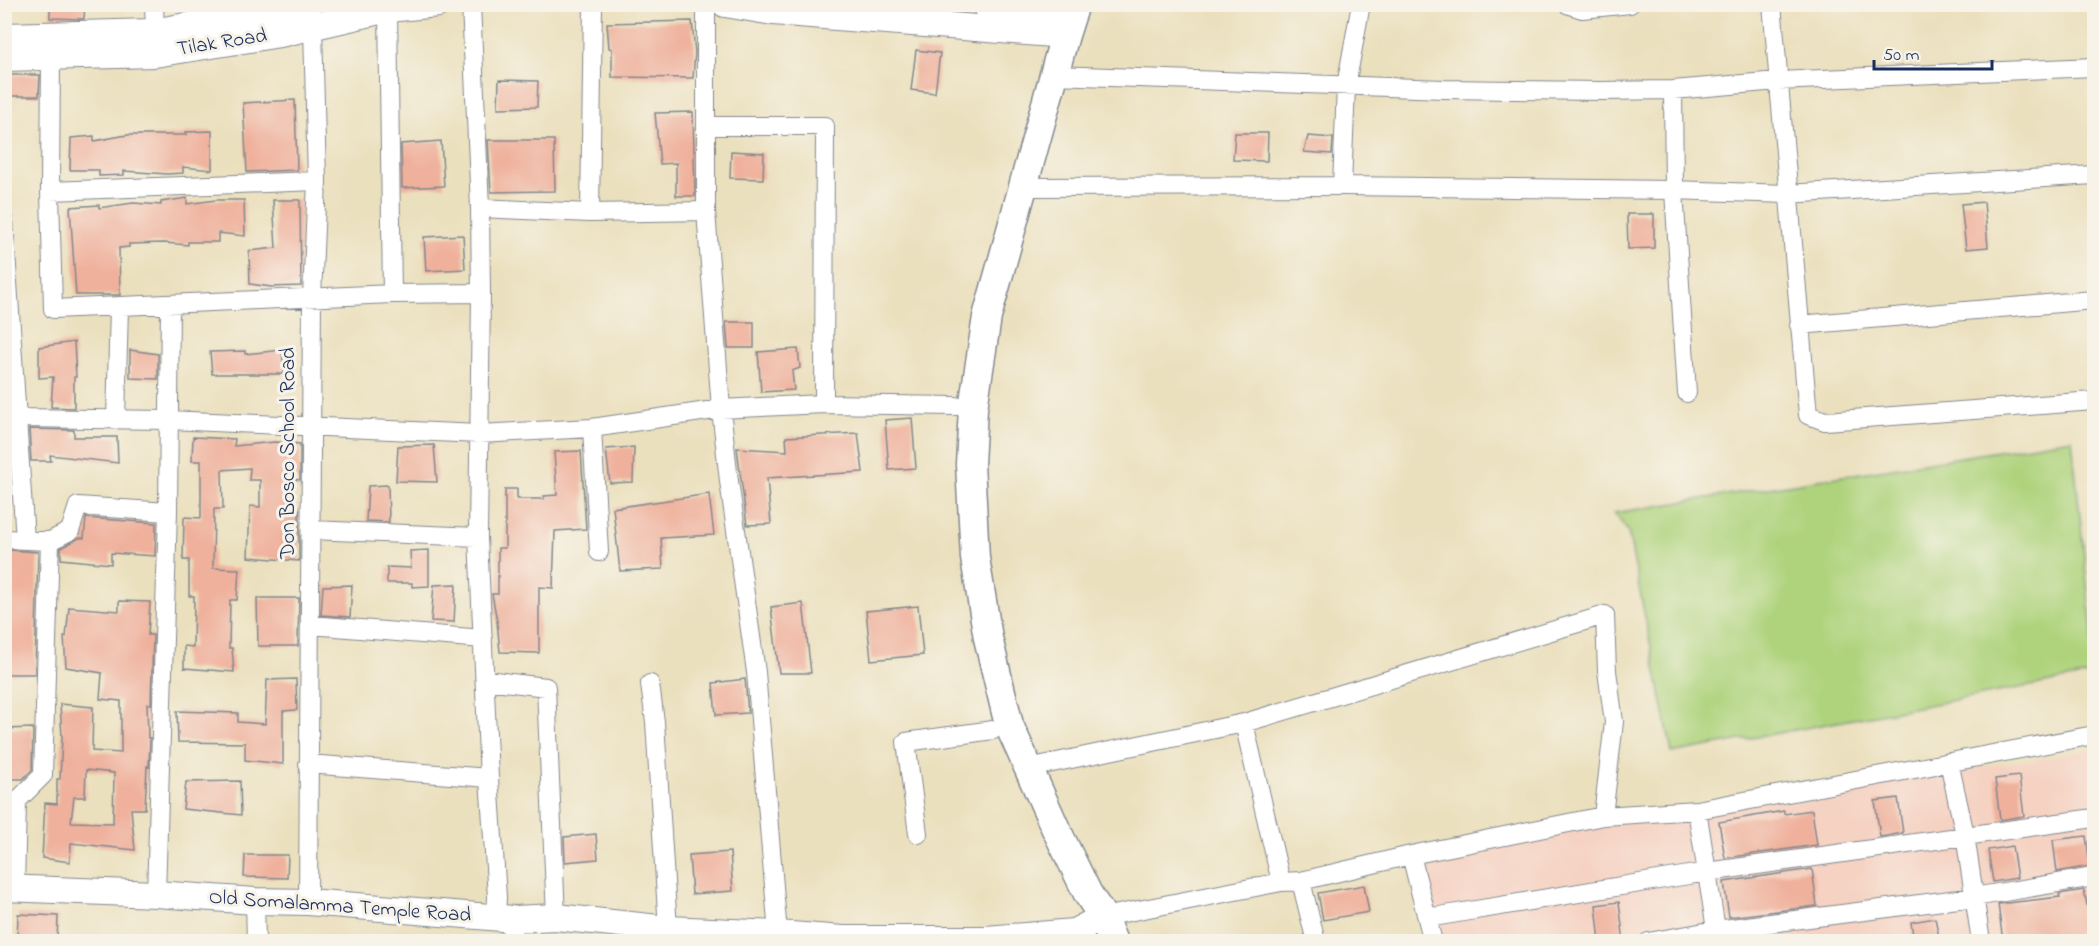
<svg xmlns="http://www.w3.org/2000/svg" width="2099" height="946" viewBox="0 0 2099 946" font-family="'Indie Flower',sans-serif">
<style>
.built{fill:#f5d2c2}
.green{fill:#aed37c;stroke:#64816d;stroke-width:1.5}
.building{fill:#efb19c;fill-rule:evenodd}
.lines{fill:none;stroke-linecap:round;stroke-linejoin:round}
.street-casing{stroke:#83888e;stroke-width:20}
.secondary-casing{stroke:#83888e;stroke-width:28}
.primary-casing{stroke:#83888e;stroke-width:31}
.street{stroke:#fff;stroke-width:18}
.secondary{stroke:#fff;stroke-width:26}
.primary{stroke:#fff;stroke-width:28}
.labels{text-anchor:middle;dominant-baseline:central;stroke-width:6;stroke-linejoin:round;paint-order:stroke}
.street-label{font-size:21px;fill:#1b2f5e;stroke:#f7f3e8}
</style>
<rect width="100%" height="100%" fill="#f7f3e8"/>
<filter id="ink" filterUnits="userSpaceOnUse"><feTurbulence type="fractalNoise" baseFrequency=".0167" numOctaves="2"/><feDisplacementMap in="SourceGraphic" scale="12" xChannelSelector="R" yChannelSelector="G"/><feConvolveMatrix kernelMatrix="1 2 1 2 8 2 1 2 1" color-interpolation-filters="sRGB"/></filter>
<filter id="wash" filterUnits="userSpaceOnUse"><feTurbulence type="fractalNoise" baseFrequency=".008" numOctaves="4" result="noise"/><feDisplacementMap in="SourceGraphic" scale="24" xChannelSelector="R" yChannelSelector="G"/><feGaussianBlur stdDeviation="1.35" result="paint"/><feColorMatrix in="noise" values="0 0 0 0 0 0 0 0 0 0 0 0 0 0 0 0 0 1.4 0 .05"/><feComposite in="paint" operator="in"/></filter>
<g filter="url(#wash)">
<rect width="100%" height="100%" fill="#ebe0be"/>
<path class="built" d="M2094,750v191h-661l-22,-86z"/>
<path class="green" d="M2072,439l22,213v22l-422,79 -44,-222 -14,-18z"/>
<g id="blocks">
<path class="building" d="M50,4h35l-1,15 -34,-1z
M692,21l3,31 -2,26 -81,-1v-28l-3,-1 -2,-25z
M916,50l24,3 -5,40 -24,-3z
M8,75h32l-1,21h-31z
M499,80l39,1 -1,26 -39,1z
M295,100l2,70 -50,2 -4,-69z
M693,112l2,84h-19v-33l-16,1 -5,-51z
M212,131v39l-29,-3v6l-16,1 -43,-3v4l-25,1v-6h-29l1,-32 23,-2v5l33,-6h59l-1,-3z
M1235,133h33l-1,28 -34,-1z
M1308,136l25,2 -1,16 -28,-2z
M488,140h66l1,51 -64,1z
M441,141l3,45 -42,2 -1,-44z
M731,151l33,2 -1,26 -33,-1z
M187,198v6l29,-4h28l1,36 -27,-3v9h-30v3l-24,-2 -35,1v3l-10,1 1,47h-44l-6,-88 29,-2v3l34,-5 28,2v-3z
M273,200h27l1,86 -30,1 -21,-3 -1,-33 27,-3z
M1984,202l4,45 -22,2 -5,-45z
M1627,214h27v34l-26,1z
M463,235l2,34 -39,2 -2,-34z
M726,322h28v26h-26z
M74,342l2,35h-2v31l-23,-1 2,-30 -14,1v-31z
M798,349l2,19 -8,3 2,19 -33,2 -3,-40z
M130,350l28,4v25l-28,-1z
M282,350l2,24h-72l-2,-22 35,-1v3z
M912,418l4,50 -27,2 -4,-50z
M29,429l45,1v7h43l1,26 -68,-8 1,6h-20z
M858,433l5,39 -96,6 4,46 -24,1 -10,-77 50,3 -1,-14z
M193,437l42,2 -1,7 41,-4 25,2v36l-7,-1 -1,30h7v52l-51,-4 2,-51 10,1v-27h-11l1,-12 -28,2 1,39h-9l-1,59 26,1 -2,31h-7l-1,48h3l2,24 -50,-4v-22l9,1 1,-51h-5v-36h-6l1,-43 17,1v-57h-9z
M434,445l3,37 -41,-1 2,-35z
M634,447l-1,35 -23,1 -4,-34z
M581,451l5,78 -31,2 -2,57 -14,-1v66l-39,-1 -3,-31 -5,-27h6v-46h7v-59h12v10h27v-3l13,-1 -3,-43z
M388,485l1,37 -23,-1 2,-35z
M709,494l5,41 -53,3 2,31 -43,2 -7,-63z
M86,518l70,5 -1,33 -44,-3v11l-50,-5v-11l18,-10h5z
M9,550l29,2 -3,122h-31v-55z
M429,550v36l-17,1v-4h-25v-16l24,1 -1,-17z
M456,584l-2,38 -23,-1 3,-36z
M352,585l-2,32 -29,-2 2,-29z
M257,598h42l-1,48h-40z
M119,601l31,1 -2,33h5l-2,69h-4l1,34h2l-1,29 -2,-1 -2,43h-14l4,41 -64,-7 -1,19 -28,-4 3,-55 12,1v-25h3l2,-42 -2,-33 33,3 -1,44 29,2v-52l-21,-2 2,-26 -36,-6 -2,-30h2l3,-30 50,4zM86,770l28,3 -1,50 -42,-1 3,-25h11z
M803,603l8,70h-32l-8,-66z
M918,606l5,49 -52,5 -5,-49z
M296,679l1,31 -14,1v53l-38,-4v-17l-67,-1 -1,-31 61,2v9l27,2 2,-44z
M745,679l3,34 -32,2 -3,-32z
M33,728l-1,42 -9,9h-19v-50z
M2019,776l5,40 -24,4 -5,-41z
M240,781l1,34 -58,-6 3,-27z
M1898,798l5,35 -23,4 -5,-36z
M1812,810l5,35 -92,13 -6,-36 65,-11v3z
M596,834l2,25 -33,3 -1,-25z
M2086,836l4,30 -33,6 -4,-32z
M2012,846l5,32 -24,4 -5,-32z
M730,852l3,39 -41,3 -3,-39z
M245,855h43l-1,23 -43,-1z
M1812,869l5,37 -88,11 -5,-35z
M1364,885l5,27 -46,8 -5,-27z
M2084,890l9,45 -36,7h-54l-5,-38 62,-7 -1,-3z
M1619,902l5,40h-24l-4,-37z
M18,914l40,2 -1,26 -40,-1z
M1935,918l5,24h-26l-3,-20z"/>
</g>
</g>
<g filter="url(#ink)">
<use href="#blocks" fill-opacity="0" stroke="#83888e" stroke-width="1.5"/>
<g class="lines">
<defs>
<path id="street" d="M154,4l1,28
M471,4l9,204 1,85 -3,244 11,241 8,119 -1,20
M706,4v207l15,198 8,72 27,191 22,262
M1567,4l15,5 48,-5
M1772,4l36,411 17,6 269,-20
M388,9l4,285
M51,57l-1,134 3,118 339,-15 89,-1
M1054,75l390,14 156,2 73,-1 105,-9 316,-14
M1673,90l1,101 13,202
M706,126h119l-1,278
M1342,186l4,-100 15,-82
M1023,187l319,-1 330,4 115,4 307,-19
M50,191l267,-10
M480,208l110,5 116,-2
M590,213l3,-209
M4,221l21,319
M1799,325l295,-25
M16,418l152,2 311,14 113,-6 129,-19 103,-5 132,2
M116,420l3,-113
M592,428l7,124
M311,530l167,7
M4,539l46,2 20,-10 8,-25 90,6
M311,625l172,14
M486,680l60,7 10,230
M650,684l5,38 13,207
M1244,723l37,159
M1949,762l16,73 16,107
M308,764l181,14
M1028,768l216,-45 361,-108 2,56 7,51 -11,94
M1697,810l21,132
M918,834l-12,-92 87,-12
M1411,855l22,87
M1301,881l15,61
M15,889l2,-88 26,-26 7,-234
M156,894l12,-382 2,-208
M255,901l1,41
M308,902l4,-605 5,-116 -4,-153 -2,-13
M1103,917l178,-35 20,-1 110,-26 192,-39 94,-6 397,-75
M1427,918l280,-46 387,-54
M510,942l4,-23
M1648,942l68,-12 258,-33 120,-20"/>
<path id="secondary" d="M725,4l48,8 292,23
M984,4l89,8
M4,36l149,-4 156,-28
M4,58l151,-4 125,-20 108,-25 50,-5
M4,888l152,6 99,7 53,1 206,17 42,-2 112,12 110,5 65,5h143l88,-7 29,-15"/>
<path id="primary" d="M1075,4l-10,31 -78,282 -14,91 -3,56 5,94 13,80 21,87 46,102 33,67 15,23 10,25"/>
</defs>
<use href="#street" class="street-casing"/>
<use href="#secondary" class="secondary-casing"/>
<use href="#primary" class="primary-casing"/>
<use href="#street" class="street"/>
<use href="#secondary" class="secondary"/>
<use href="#primary" class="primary"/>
</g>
</g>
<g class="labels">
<g class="street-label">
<text transform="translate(222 43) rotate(-9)">Tilak Road</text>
<text transform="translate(289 453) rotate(-90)">Don Bosco School Road</text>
<text transform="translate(340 907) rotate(4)">Old Somalamma Temple Road</text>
</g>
</g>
<rect width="2099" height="946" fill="none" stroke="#f7f3e8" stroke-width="24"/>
<path d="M1874 60v9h118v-9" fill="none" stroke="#1b2f5e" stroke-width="3"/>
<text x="1883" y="60" font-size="18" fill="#1b2f5e" stroke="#f7f3e8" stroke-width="4.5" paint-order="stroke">50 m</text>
</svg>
